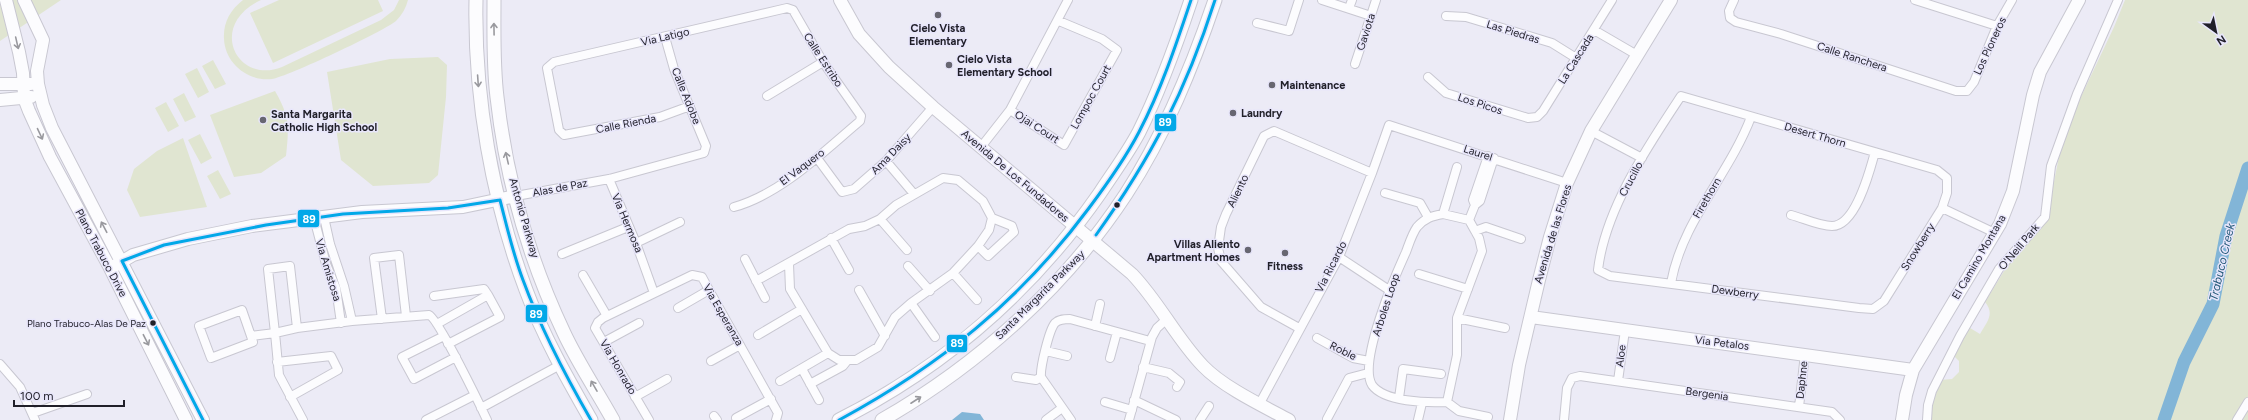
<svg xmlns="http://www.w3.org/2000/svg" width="2248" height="420" viewBox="0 0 2248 420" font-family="Figtree,sans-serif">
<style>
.green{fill:#e0e5d1}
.water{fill:#82b5d7}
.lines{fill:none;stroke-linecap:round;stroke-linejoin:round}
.river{stroke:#82b5d7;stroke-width:13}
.street-casing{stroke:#c8c7d1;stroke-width:10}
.secondary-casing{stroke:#c8c7d1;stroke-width:14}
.primary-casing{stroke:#c8c7d1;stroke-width:15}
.street{stroke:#fcfcfe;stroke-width:8}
.secondary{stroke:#fcfcfe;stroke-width:12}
.primary{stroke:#fcfcfe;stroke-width:13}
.bus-1-casing{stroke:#e8e6fb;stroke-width:6}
.bus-1{stroke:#02a8e8;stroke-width:3}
.oneway{stroke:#99999e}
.poi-dot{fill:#676671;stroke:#e8e6fb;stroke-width:1.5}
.bus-dot{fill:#201f29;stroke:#e8e6fb;stroke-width:1.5}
.labels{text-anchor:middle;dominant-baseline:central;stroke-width:3;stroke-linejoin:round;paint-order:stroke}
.bus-label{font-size:10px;fill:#201f29;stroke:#e8e6fb;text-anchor:end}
.poi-label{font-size:11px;font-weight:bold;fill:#201f29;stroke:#e8e6fb;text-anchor:start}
.street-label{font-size:11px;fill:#201f29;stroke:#e8e6fb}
.water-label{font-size:12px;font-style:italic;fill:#245a7a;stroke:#e8e6fb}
.line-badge{stroke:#e8e6fb;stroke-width:1.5}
.badge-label{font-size:11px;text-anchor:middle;font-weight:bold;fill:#fff}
</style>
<rect width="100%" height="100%" fill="#ecebf6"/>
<path class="green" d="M0,0h61l-61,41z
M243,0h18c-55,26 -23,85 21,67l99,-47 13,-10 5,-10h9c-2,8 -6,15 -12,21 -12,10 -109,56 -124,58 -24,3 -47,-16 -48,-40 -1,-16 6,-29 19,-39z
M279,0h99l5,11 -110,52 -23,-50z
M2125,0h123v420h-318l1,-15 9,-25 12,-1 7,-7v-11l-6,-6 17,-27 10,6c7,-12 15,-20 5,-32l24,-39 40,-57 11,-54 18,-49 36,-76z
M438,57l9,8 -1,32 -8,78 -9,8 -56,3 -32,-26 -14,-88 63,-13z
M213,60l13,24 -11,5 -13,-23z
M197,68l12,24 -11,6 -13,-24z
M275,91c15,26 14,36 11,65l-25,17 -27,4 -24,-62z
M184,93l12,24 -11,5 -12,-23z
M166,102l13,24 -11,6 -13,-24z
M200,134l12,24 -11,6 -13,-24z
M183,138l24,69 -67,10 -13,-27 7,-21 23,-18z
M218,170l13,24 -11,5 -13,-23z"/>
<path class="water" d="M962,412l18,2 4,6h-32z"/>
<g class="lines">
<path class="river" d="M2164,420l20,-58 29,-58 13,-68 22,-68"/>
<defs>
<path id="street" d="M1322,0l49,16
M1734,0l-5,11 1,7 6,4 45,12 175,57h11l7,-9 23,-56 15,-26
M1915,0l82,26
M1349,8l3,-8
M1446,16l20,1 86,26 24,15
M1257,23l32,8 10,-31
M1594,30l43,25
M1355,64l21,-64
M1428,77l18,16 82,25 9,-1 6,-6 69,-111
M767,96l56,-34
M1681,96l256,74 10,8v15l-5,15 -58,93 -11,8 -14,-1 -249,-32 -12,-6c7,-61 50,-124 83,-174z
M690,106l-30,11 -96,18 -5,-5 -12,-62 7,-6 233,-54 6,2 30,52 38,54 -1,5c-37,31 -79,73 -126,86
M1010,110l54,35 53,-95 -15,-11 -43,-18
M1591,131l51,27
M981,147l29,-37 58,-110
M817,158l25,34 12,-3 32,-28 47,-54
M886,161l28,33
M609,179l27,64 18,50
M1385,193l35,10 8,14
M516,196l93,-17 95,-26 2,-7 -32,-77 -9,-32
M1475,205l-2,-5 15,-44
M1942,208l53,25
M1443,214l26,6 10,18 3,13 -25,67v37l-10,47c-20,1 -63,0 -75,-17 -14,-23 23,-109 34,-133 3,-8 6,-18 11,-25 8,-9 15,-11 26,-13z
M1443,214l14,-47
M1791,215c12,3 28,11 41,11 24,0 38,-56 43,-74
M324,217l6,27 14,42 8,35
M314,218l12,46 10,24 5,35
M880,219l27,31
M1469,220l6,-15 5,-4 14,-43
M1475,231l11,-4 35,12
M831,238l18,32
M636,243l44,-21
M978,246l10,10 26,-24 -2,-6 -20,-8
M562,254l66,-27
M1339,257l50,33
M745,259l20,39
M908,266l22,25
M953,273l24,27
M1419,274l49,15
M583,275l24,41
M756,281l93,-52 16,-3 15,-7 16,-14 47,-27 15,2 25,21 9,17 -3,12 -11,16 -25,27 -42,30 -16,14 -17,30 -22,13h-17l-11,-7 -38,-64 -1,-25
M1671,283c11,-62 58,-108 80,-166
M859,290l26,46
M434,296l50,-7 4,6
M911,303l24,34
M678,308l31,-18
M1457,318l48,10
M382,319l-8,-61 25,-3 7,61
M437,324l51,-29 12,22 -52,27
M1095,326l5,-22
M1299,328l-38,-21 -40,-46 -3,-13 3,-21 5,-13 38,-78 10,-5 98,42
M758,335l44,-26
M251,336l-9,-26 -43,16 12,32 42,-16 -2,-6 24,-3 -7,-64 22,-3 7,62
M444,336l-42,21 12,22 42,-22
M1317,338l36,20 16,3
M604,342l35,-19
M1046,351l21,5
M1110,358l7,-26
M711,361l29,-16
M277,362l54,-6 7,14 -48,27
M0,364l20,23 15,33
M1143,367l26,6 11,9 -3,5
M802,369l17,31
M1016,377l20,3 5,-3
M780,381l48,-28
M1618,381l7,-51
M810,384l33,-18 4,-5
M635,397l32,-18
M1399,398l4,-29 38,5
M1134,400l42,20
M1105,402l27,8
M1447,402l12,9 29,6
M1260,403l79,-146 33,-84 17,-48 178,58
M1799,407l6,-53
M481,408l79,-43
M33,413l54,-19
M714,416l3,4
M736,418l35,-19
M1327,419l22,-41 19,-5
M303,420l-24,-45 -4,-42 22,-5 55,-7 77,-6c9,3 51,90 58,105
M426,420l49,-25
M649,420l-54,-92 3,-6 5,-4 89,-43 10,2 7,13 69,123 -2,7
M1046,420l16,-12
M1071,420l-30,-43c-1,-9 8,-47 14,-54 4,-4 10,-4 15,-4l80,22
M1129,420l23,-83 5,-9 11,-10
M1200,420l9,-14
M1418,420l4,-17
M1564,420l3,-32 5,-10 8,-2 252,36 8,8
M1927,420l1,-15 4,-14 28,-55 39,-67 46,-52 6,-51 26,-72 41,-94
M2237,420l11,-18"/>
<path id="secondary" d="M6,0l13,52 4,21 1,25 5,13 21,46 60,111 76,152
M24,0l19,40 -6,31 1,13 5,21 9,23 151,292
M840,0l19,34 30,33 44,40 199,167c27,28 44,64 71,92 20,21 60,40 86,54
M0,84h31
M0,100l31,-3
M116,265l17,-10 55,-16 64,-13 110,-14 101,-5 53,-11
M1531,317l382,53
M1510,420l9,-55 20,-85 11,-43 17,-54 24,-52 80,-131
M1902,420l4,-25 7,-25 87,-146 13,-33 20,-96 7,-23 39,-72"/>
<path id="primary" d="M476,0c-2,97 16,199 50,290 17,46 41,88 65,130
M494,0c0,32 -1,65 3,97 9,81 32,162 67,236 14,30 33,58 49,87
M839,420c107,-54 192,-128 261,-227 13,-20 28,-40 39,-61 21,-42 37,-87 52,-132
M882,420c96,-55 183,-133 244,-226 39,-60 66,-126 89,-194"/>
</defs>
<use href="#street" class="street-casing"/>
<use href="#secondary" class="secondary-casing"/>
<use href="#primary" class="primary-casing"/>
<use href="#street" class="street"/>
<use href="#secondary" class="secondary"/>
<use href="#primary" class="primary"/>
<defs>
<path id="bus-1" d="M500,200c7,27 13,54 23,80 18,49 42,95 68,140
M1096,235c55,-77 90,-144 119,-235
M122,261l42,-16 102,-20 77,-11 105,-6 52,-8
M122,261l81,159
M839,420c100,-54 181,-119 250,-212 18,-24 36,-49 50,-76 22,-42 37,-87 52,-132"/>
</defs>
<use href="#bus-1" class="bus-1-casing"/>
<use href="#bus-1" class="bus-1"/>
</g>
<defs><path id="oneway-shaft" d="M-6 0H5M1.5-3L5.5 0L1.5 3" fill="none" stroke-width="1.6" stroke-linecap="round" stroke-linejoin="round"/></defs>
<g class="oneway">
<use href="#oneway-shaft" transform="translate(494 29) rotate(-91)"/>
<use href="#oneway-shaft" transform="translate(17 43) rotate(77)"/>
<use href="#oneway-shaft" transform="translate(478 81) rotate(86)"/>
<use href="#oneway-shaft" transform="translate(40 134) rotate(65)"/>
<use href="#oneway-shaft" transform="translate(507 158) rotate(-103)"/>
<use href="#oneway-shaft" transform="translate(104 227) rotate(-118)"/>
<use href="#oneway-shaft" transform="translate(146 340) rotate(63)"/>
<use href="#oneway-shaft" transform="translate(594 386) rotate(-120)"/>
<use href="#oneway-shaft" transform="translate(916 400) rotate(-33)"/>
</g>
<g class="poi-dot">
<circle cx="938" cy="15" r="4"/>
<circle cx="949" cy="65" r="4"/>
<circle cx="1272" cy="85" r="4"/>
<circle cx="1233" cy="113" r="4"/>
<circle cx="263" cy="120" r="4"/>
<circle cx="1248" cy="250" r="4"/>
<circle cx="1285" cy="253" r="4"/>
</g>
<g class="bus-dot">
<circle cx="1117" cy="205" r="3.5"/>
<circle cx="153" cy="323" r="3.5"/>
</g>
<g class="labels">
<g class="bus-label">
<text x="146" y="323">Plano Trabuco-Alas De Paz</text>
</g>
<g class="poi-label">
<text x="938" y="28" text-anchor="middle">Cielo Vista<tspan x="938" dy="13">Elementary</tspan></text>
<text x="957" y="59">Cielo Vista<tspan x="957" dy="13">Elementary School</tspan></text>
<text x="1280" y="85">Maintenance</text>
<text x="1241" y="113">Laundry</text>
<text x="271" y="114">Santa Margarita<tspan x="271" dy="13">Catholic High School</tspan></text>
<text x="1240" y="244" text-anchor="end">Villas Aliento<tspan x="1240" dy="13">Apartment Homes</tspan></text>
<text x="1285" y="266" text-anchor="middle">Fitness</text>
</g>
<g class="street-label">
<text transform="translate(1366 32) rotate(-72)">Gaviota</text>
<text transform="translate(1513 32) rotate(17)">Las Piedras</text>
<text transform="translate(665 37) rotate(-13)">Via Latigo</text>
<text transform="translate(1990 46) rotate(-65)">Los Pioneros</text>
<text transform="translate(1852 57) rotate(18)">Calle Ranchera</text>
<text transform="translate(1576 59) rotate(-58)">La Cascada</text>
<text transform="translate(823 60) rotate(57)">Calle Estribo</text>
<text transform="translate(686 96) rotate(68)">Calle Adobe</text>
<text transform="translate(1091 97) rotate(-61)">Lompoc Court</text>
<text transform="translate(1480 104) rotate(18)">Los Picos</text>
<text transform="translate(626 124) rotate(-11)">Calle Rienda</text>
<text transform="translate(1037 127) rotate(33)">Ojai Court</text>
<text transform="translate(1815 135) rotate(16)">Desert Thorn</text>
<text transform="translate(1478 153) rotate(18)">Laurel</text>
<text transform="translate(891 154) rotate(-46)">Ama Daisy</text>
<text transform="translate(802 167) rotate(-37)">El Vaquero</text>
<text transform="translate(1015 176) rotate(40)">Avenida De Los Fundadores</text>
<text transform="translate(1631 179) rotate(-62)">Crucillo</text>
<text transform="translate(560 188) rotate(-11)">Alas de Paz</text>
<text transform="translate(1238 191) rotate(-64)">Aliento</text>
<text transform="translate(1707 198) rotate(-60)">Firethorn</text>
<text transform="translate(524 218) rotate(74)">Antonio Parkway</text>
<text transform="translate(627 223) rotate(67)">Via Hermosa</text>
<text transform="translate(1553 234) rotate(-73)">Avenida de las Flores</text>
<text transform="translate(1918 247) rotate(-58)">Snowberry</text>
<text transform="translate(2019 247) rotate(-50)">O'Neill Park</text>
<text transform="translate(101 253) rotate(62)">Plano Trabuco Drive</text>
<text transform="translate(1979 257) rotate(-60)">El Camino Montana</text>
<text transform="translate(1331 267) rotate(-63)">Via Ricardo</text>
<text transform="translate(328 270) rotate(73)">Via Amistosa</text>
<text transform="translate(1735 292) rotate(8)">Dewberry</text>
<text transform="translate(1040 295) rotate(-45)">Santa Margarita Parkway</text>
<text transform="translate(1386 305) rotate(-72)">Arboles Loop</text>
<text transform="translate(723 315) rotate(60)">Via Esperanza</text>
<text transform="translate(1722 343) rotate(7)">Via Petalos</text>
<text transform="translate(1343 351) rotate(26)">Roble</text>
<text transform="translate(1621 356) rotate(-83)">Aloe</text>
<text transform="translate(618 367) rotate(60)">Via Honrado</text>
<text transform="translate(1802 380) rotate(-84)">Daphne</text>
<text transform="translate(1707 394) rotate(8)">Bergenia</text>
</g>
<g class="water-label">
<text transform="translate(2222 262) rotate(-77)">Trabuco Creek</text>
</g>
</g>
<g class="line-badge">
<rect x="1154" y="113" width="23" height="19" rx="4" fill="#02a8e8"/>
<rect x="297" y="209" width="23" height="19" rx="4" fill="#02a8e8"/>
<rect x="525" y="304" width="23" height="19" rx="4" fill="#02a8e8"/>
<rect x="946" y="334" width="22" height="19" rx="4" fill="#02a8e8"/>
</g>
<g class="badge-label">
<text x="1165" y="126">89</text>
<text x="309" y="223">89</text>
<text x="536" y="318">89</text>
<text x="957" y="347">89</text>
</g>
<g transform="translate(2216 32) rotate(147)" stroke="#e8e6fb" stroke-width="3" paint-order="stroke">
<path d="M0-3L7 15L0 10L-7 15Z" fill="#201f29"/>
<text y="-6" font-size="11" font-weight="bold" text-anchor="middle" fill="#201f29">N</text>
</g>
<path d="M14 400v6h110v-6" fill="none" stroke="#201f29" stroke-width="2"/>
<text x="20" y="400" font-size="12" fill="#201f29" stroke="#e8e6fb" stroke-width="3" paint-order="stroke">100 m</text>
</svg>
